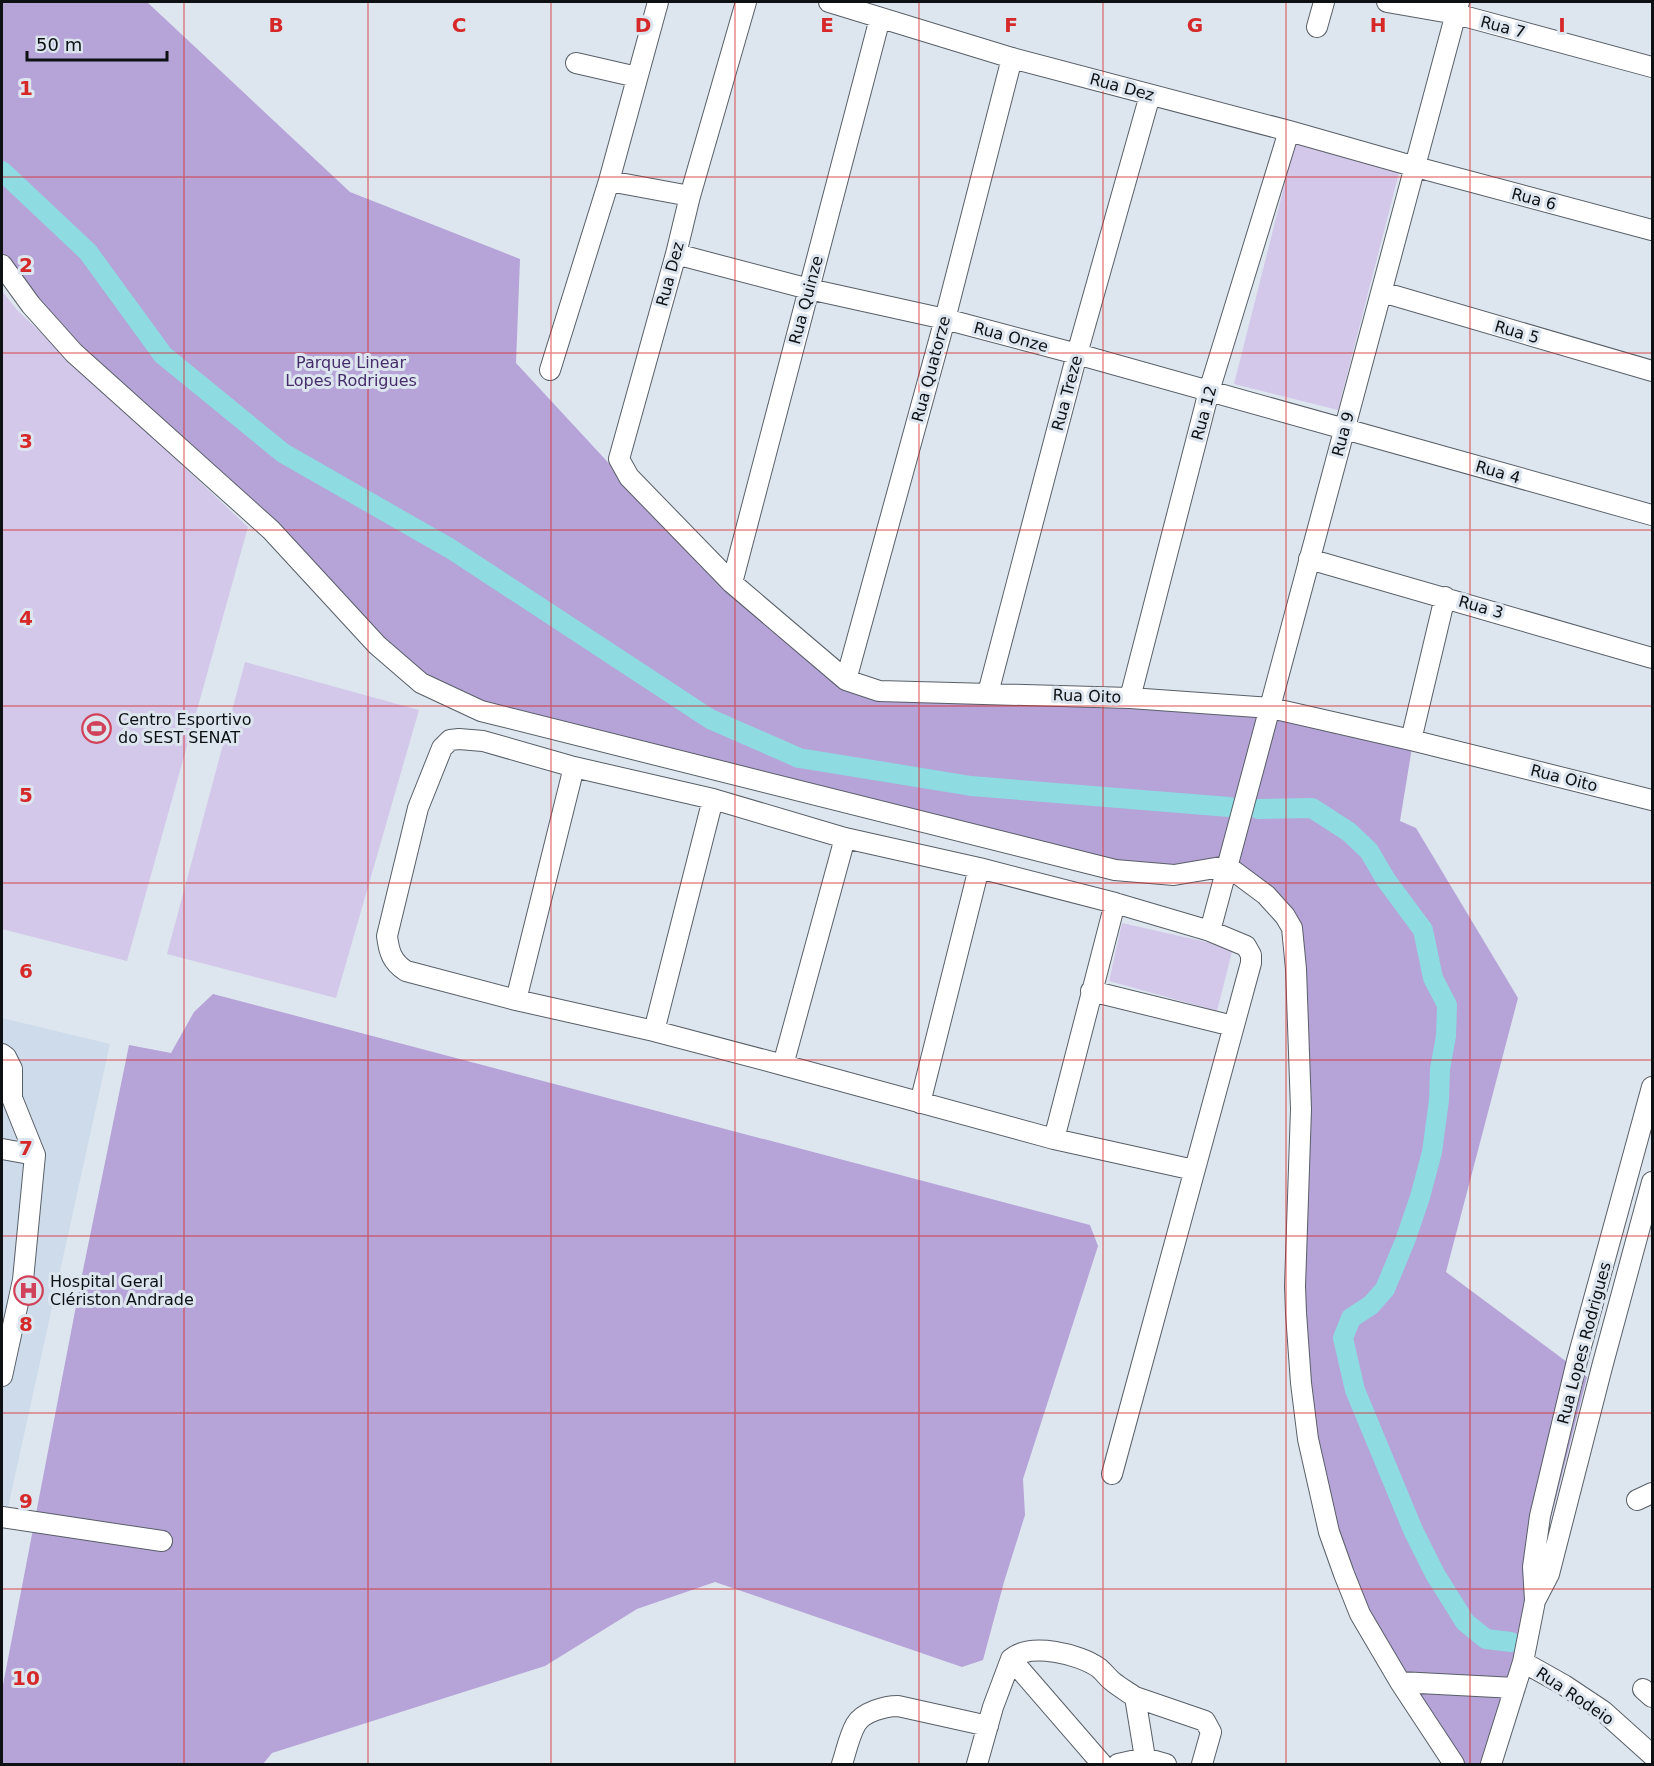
<svg xmlns="http://www.w3.org/2000/svg" width="1654" height="1766" viewBox="0 0 1654 1766" font-family="'DejaVu Sans',sans-serif">
<style>
.built{fill:#cddbeb}
.green{fill:#d3c8e9}
.forest{fill:#b6a3d7}
.lines{fill:none;stroke-linecap:round;stroke-linejoin:round}
.canal{stroke:#8edbe2;stroke-width:20}
.minor-casing{stroke:#585f67;stroke-width:22}
.minor{stroke:#fff;stroke-width:20}
.grid{fill:none;stroke:#d62828;stroke-width:1.5;stroke-opacity:0.55}
.labels{text-anchor:middle;dominant-baseline:central;stroke-width:6;stroke-linejoin:round;paint-order:stroke}
.street-label{font-size:16px;fill:#0e1114;stroke:#dde6ef}
.park-label{font-size:16px;fill:#472c6b;stroke:#dde6ef}
.poi-label{font-size:16px;fill:#0e1114;stroke:#dde6ef;text-anchor:start}
.grid-label{font-size:20px;text-anchor:middle;font-weight:bold;fill:#d62828;stroke:#dde6ef;stroke-width:6;stroke-linejoin:round;paint-order:stroke}
</style>
<rect width="100%" height="100%" fill="#dde6ef"/>
<path class="built" d="M2,1018l108,26 -108,491z"/>
<path class="green" d="M1295,143l105,26 -62,241 -104,-26z
M2,291l16,20 230,216 -121,434 -125,-32z
M245,662l174,48 -83,288 -169,-44z
M1122,923l111,25 -16,63 -108,-30z"/>
<path class="forest" d="M2,2h145l203,190 170,67 -4,104 100,108 227,210 287,13 284,41 -14,86 16,7 102,170 -72,274 141,105 -53,207 -50,180h-29l-133,-225 -32,-255 1,-352 -51,-55 -64,1 -696,-170 -60,-27 -150,-154 -199,-181 -69,-89z
M213,994l877,231 8,21 -75,233 2,36 -21,67 -21,78 -21,7 -247,-85 -78,27 -92,57 -273,87 -9,11h-261v-74l80,-415 47,-230 42,8 23,-41z"/>
<g class="lines">
<path class="canal" d="M2,171l86,81 75,103 120,98 168,96 259,170 89,39 172,28 258,21
M1258,809l54,-1 37,24 20,19 17,29 37,50 10,48 14,27 -1,31 -6,33 -1,31 -7,52 -12,45 -15,44 -20,48 -14,16 -20,13 -8,20 12,52 58,140 22,44 30,48 21,17 25,3"/>
<defs>
<path id="minor" d="M746,2l-56,194 -14,58 -57,205 10,18 103,106 114,97 33,11 251,7 141,10 140,32 241,60
M829,2l183,56 277,73 127,36 236,63
M1387,2l69,12 196,53
M1317,27l7,-25
M576,63l61,14
M609,181l81,15
M676,254l133,35 136,30 132,35 575,161
M2,265l29,40 43,48 197,177 106,115 44,38 60,28 634,159 59,5 53,-9 39,29 19,21 7,12 4,41 5,140 -6,177 1,27 5,70 7,56 21,93 15,42 16,40 40,68 54,82
M1382,292l270,79
M550,370l59,-189 49,-179
M1309,559l343,99
M732,583l148,-565
M846,680l99,-361 67,-261
M988,693l89,-339 73,-259
M1130,698l79,-307 80,-260
M1411,740l34,-143
M1210,931l249,-929
M1091,991l142,35
M516,1000l58,-233
M654,1031l59,-232
M2,1054l4,3 6,12v29l23,57 -12,125 -21,96
M783,1065l62,-227
M920,1103l59,-235
M1054,1139l61,-236
M2,1149l33,6
M1112,1474l139,-511v-8l-5,-9 -36,-15 -95,-28 -136,-35 -134,-30 -132,-39 -139,-32 -91,-26 -24,-2 -9,1 -8,8 -24,60 -31,128c2,16 5,26 19,35l110,29 138,31 129,34 271,74 140,31
M1637,1500l15,-7
M2,1517l160,24
M1535,1600l-2,-33 7,-51 37,-155 75,-274
M1011,1659l91,105
M1523,1662l41,23 39,26 49,44
M1400,1682l115,6
M1643,1689l9,8
M1135,1697l70,24 6,11 -9,32
M842,1764c4,-12 7,-28 14,-40 7,-12 29,-18 42,-18l90,20
M977,1764l16,-57 18,-48c19,-17 69,-5 88,9 5,4 8,9 13,13 7,6 16,11 23,16l10,61
M1118,1764l27,-6 21,6
M1491,1764l32,-102 12,-61 14,-27 53,-207 50,-185"/>
</defs>
<use href="#minor" class="minor-casing"/>
<use href="#minor" class="minor"/>
</g>
<path class="grid" d="M184,2v1762M368,2v1762M551,2v1762M735,2v1762M919,2v1762M1103,2v1762M1286,2v1762M1470,2v1762M2,177h1650M2,353h1650M2,530h1650M2,706h1650M2,883h1650M2,1060h1650M2,1236h1650M2,1413h1650M2,1589h1650"/>
<defs>
<symbol id="stadium-ring" viewBox="-11 -11 22 22"><circle r="9.5" fill="#dde6ef" stroke="#d2415a" stroke-width="1.5"/><path d="M0-5a6.5 5 0 1 0 0 10a6.5 5 0 1 0 0-10ZM-3.5-1.8h7v3.6h-7Z" fill="#d2415a"/></symbol>
<symbol id="hospital-ring" viewBox="-11 -11 22 22"><circle r="9.5" fill="#dde6ef" stroke="#d2415a" stroke-width="1.5"/><path d="M-5-5h3v3.5h4V-5h3V5h-3V1.5h-4V5h-3Z" fill="#d2415a"/></symbol>
</defs>
<g fill-rule="evenodd">
<use href="#stadium-ring" x="80" y="712" width="33" height="33"/>
<use href="#hospital-ring" x="12" y="1274" width="33" height="33"/>
</g>
<g class="labels">
<g class="street-label">
<text transform="translate(1503 27) rotate(15)">Rua 7</text>
<text transform="translate(1122 87) rotate(15)">Rua Dez</text>
<text transform="translate(1534 199) rotate(15)">Rua 6</text>
<text transform="translate(670 274) rotate(-75)">Rua Dez</text>
<text transform="translate(806 300) rotate(-75)">Rua Quinze</text>
<text transform="translate(1517 332) rotate(16)">Rua 5</text>
<text transform="translate(1011 337) rotate(15)">Rua Onze</text>
<text transform="translate(931 369) rotate(-75)">Rua Quatorze</text>
<text transform="translate(1067 393) rotate(-75)">Rua Treze</text>
<text transform="translate(1204 413) rotate(-75)">Rua 12</text>
<text transform="translate(1343 434) rotate(-75)">Rua 9</text>
<text transform="translate(1498 472) rotate(16)">Rua 4</text>
<text transform="translate(1481 607) rotate(16)">Rua 3</text>
<text transform="translate(1087 696) rotate(2)">Rua Oito</text>
<text transform="translate(1564 778) rotate(14)">Rua Oito</text>
<text transform="translate(1584 1343) rotate(-75)">Rua Lopes Rodrigues</text>
<text transform="translate(1575 1696) rotate(34)">Rua Rodeio</text>
</g>
<g class="park-label">
<text x="351" y="362">Parque Linear<tspan x="351" dy="18">Lopes Rodrigues</tspan></text>
</g>
<g class="poi-label">
<text x="118" y="719">Centro Esportivo<tspan x="118" dy="18">do SEST SENAT</tspan></text>
<text x="50" y="1281">Hospital Geral<tspan x="50" dy="18">Clériston Andrade</tspan></text>
</g>
</g>
<g class="grid-label">
<text x="276" y="32">B</text>
<text x="459" y="32">C</text>
<text x="643" y="32">D</text>
<text x="827" y="32">E</text>
<text x="1011" y="32">F</text>
<text x="1195" y="32">G</text>
<text x="1378" y="32">H</text>
<text x="1562" y="32">I</text>
<text x="26" y="95">1</text>
<text x="26" y="272">2</text>
<text x="26" y="448">3</text>
<text x="26" y="625">4</text>
<text x="26" y="802">5</text>
<text x="26" y="978">6</text>
<text x="26" y="1155">7</text>
<text x="26" y="1331">8</text>
<text x="26" y="1508">9</text>
<text x="26" y="1685">10</text>
</g>
<rect width="1654" height="1766" fill="none" stroke="#0e1114" stroke-width="6"/>
<path d="M27 51v9h140v-9" fill="none" stroke="#0e1114" stroke-width="3"/>
<text x="36" y="51" font-size="18" fill="#0e1114" stroke="#dde6ef" stroke-width="4.5" paint-order="stroke">50 m</text>
</svg>
